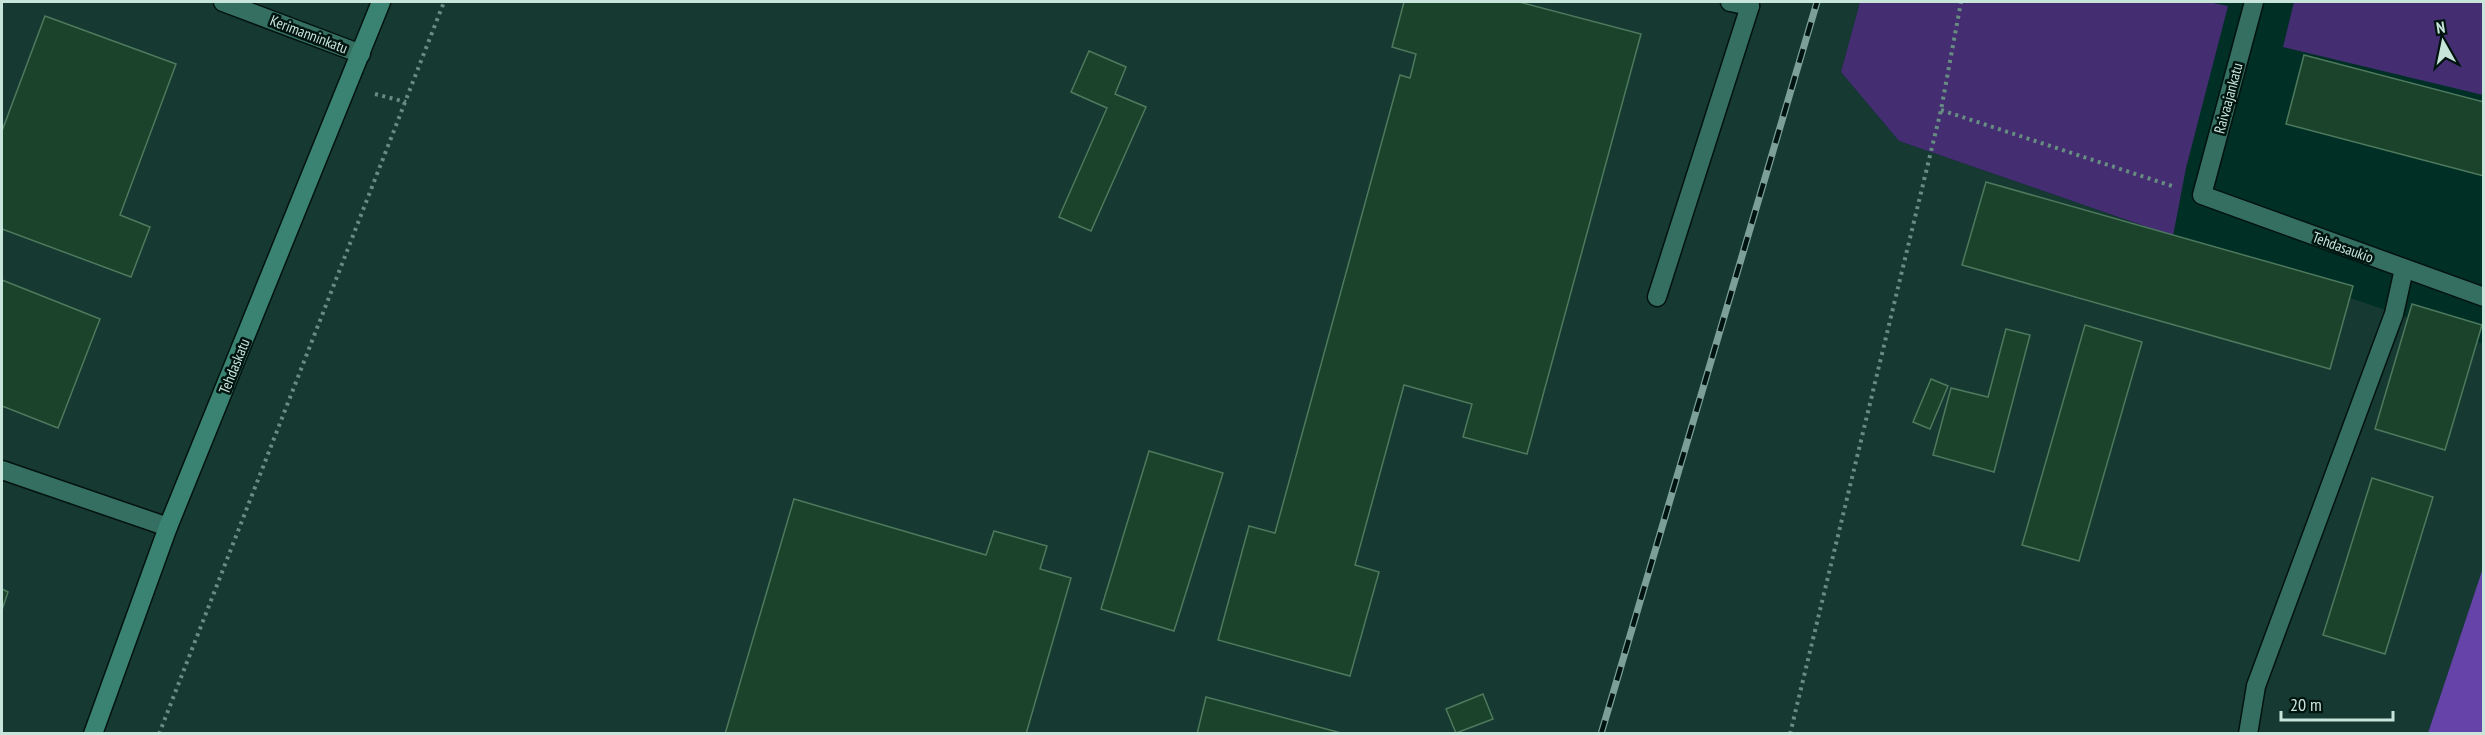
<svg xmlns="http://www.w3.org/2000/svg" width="2485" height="735" viewBox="0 0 2485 735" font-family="'PT Sans Narrow',sans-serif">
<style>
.built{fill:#163a32}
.green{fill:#442e71}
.forest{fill:#6543a8}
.building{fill:#1b432b;stroke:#4d795d;stroke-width:1.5}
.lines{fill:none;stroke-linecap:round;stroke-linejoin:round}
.lane-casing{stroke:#03130f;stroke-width:21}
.street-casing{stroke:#03130f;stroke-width:21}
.secondary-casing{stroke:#03130f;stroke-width:21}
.path{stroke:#678d83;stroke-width:4;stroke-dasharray:3 4.5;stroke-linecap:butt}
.lane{stroke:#356f61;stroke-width:18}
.street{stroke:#356f61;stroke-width:18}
.secondary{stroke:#3a8372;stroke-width:18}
.rail-casing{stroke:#7ca097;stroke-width:7}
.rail{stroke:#00140f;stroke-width:4.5;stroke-dasharray:14;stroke-linecap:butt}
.labels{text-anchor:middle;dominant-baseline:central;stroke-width:5;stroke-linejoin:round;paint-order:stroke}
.street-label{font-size:15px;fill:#c8e5dc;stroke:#00140f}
</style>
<rect width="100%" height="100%" fill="#002f25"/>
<path class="built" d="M2,2h1858l-19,70 58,69 584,203v241l-50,148h-2431z"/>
<path class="green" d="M1860,2h348l20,4 -42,162 -13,68 -274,-95 -58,-69z
M2294,2h189v93l-200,-48z"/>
<path class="forest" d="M2483,568v165h-55z"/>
<path class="building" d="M1404,2h115l122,32 -114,420 -64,-17 9,-33 -68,-19 -49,180 24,7 -29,104 -132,-36 31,-114 26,7 125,-458 10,3 6,-24 -24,-7z
M45,16l131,48 -56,151 30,12 -19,50 -129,-48v-98z
M1089,51l37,16 -11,27 31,13 -55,124 -32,-14 48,-109 -36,-16z
M2304,55l180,47v74l-198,-52z
M1986,182l367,104 -23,83 -368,-104z
M2,280l98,39 -42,109 -56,-22z
M2412,304l70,21 -37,125 -70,-21z
M2085,325l57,17 -63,219 -57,-16z
M2006,329l24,6 -36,137 -61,-17 18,-67 37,9z
M1931,379l17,7 -18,43 -17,-7z
M1149,451l74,22 -49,158 -73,-22z
M2372,478l61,19 -48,157 -62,-19z
M794,499l192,56 8,-24 53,15 -7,23 31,9 -45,156h-301z
M2,589l6,3 -6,18z
M1483,694l10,25 -37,14 -10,-24z
M1206,697l139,37h-148z"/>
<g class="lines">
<defs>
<path id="lane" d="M1657,297l93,-291
M2,470l166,57
M2248,734l8,-48 138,-372 10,-45"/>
<path id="street" d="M223,2l138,52
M1730,2l20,4
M2254,2l-52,193 282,102"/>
<path id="secondary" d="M93,734l75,-207 213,-525"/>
</defs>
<use href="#lane" class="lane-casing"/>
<use href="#street" class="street-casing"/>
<use href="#secondary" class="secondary-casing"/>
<path class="path" d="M375,94l31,8
M1941,110l234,77
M159,734l285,-732
M1790,734l151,-624 20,-108"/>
<use href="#lane" class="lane"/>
<use href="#street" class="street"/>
<use href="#secondary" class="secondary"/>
<defs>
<path id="rail" d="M1601,734l216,-732"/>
</defs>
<use href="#rail" class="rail-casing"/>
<use href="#rail" class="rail"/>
</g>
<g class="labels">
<g class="street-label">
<text transform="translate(309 34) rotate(21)">Kerimanninkatu</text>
<text transform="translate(2228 98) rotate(-75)">Raivaajankatu</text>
<text transform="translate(2343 247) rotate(20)">Tehdasaukio</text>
<text transform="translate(234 366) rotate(-68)">Tehdaskatu</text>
</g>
</g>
<rect width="2485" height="735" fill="none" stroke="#c8e5dc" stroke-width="6"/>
<g transform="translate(2443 42) rotate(351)" stroke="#00140f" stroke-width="4.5" paint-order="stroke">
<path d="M0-4.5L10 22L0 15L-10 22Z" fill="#c8e5dc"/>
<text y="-9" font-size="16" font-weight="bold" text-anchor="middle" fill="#c8e5dc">N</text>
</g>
<path d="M2281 711v9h112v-9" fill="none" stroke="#c8e5dc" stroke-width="3"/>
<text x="2290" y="711" font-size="18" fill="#c8e5dc" stroke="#00140f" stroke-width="4.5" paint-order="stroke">20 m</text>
</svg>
